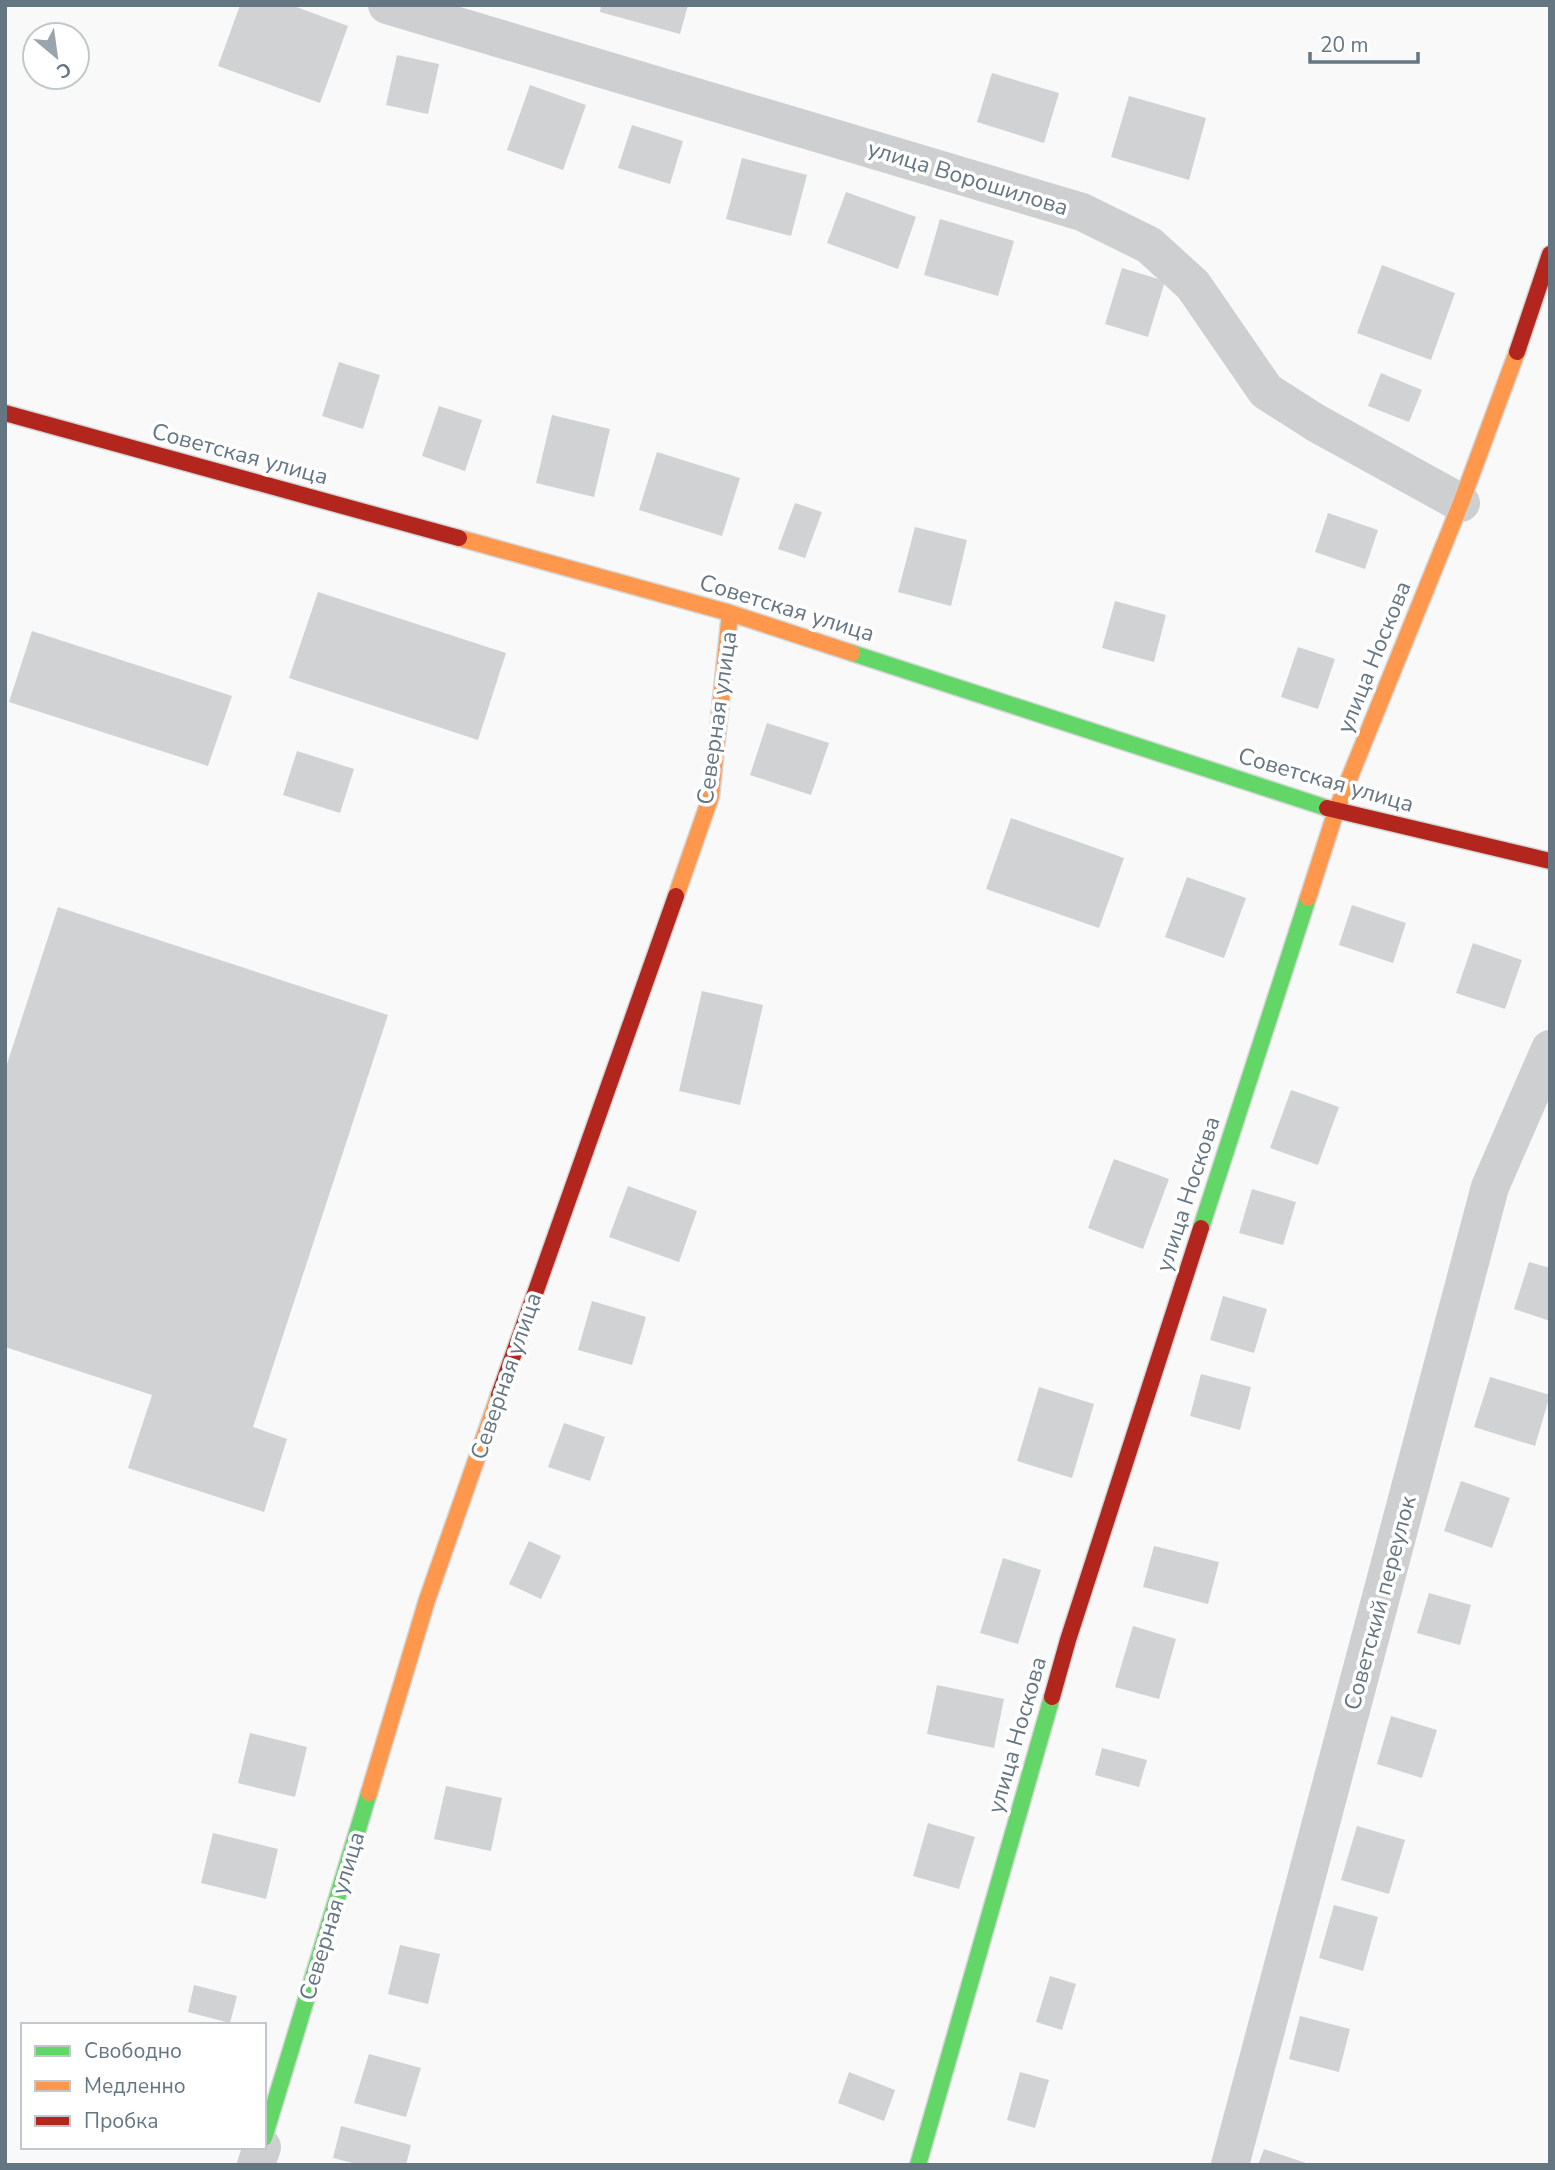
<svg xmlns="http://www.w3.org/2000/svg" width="1555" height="2170" viewBox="0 0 1555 2170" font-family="'Nunito Sans',sans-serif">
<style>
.building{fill:#d0d2d3}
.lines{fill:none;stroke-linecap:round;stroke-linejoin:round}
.fast-casing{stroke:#d5d6d7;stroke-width:19}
.slow-casing{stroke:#d5d6d7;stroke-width:19}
.jam-casing{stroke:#d5d6d7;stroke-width:19}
.street{stroke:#cecfd0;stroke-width:38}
.fast{stroke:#63d668;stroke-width:16}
.slow{stroke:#ff974d;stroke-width:16}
.jam{stroke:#b3261e;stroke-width:16}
.labels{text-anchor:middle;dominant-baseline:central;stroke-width:7;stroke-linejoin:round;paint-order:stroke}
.street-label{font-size:23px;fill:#657683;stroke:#fff}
</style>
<rect width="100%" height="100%" fill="#f9f9f9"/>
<path class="building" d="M240,5h51l57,21 -28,77 -102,-37z
M601,5h87l-8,29 -80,-22z
M397,55l42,9 -11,50 -42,-9z
M992,73l67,20 -15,50 -67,-21z
M530,85l56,20 -23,65 -56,-20z
M1129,96l77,22 -17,62 -78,-23z
M632,125l51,16 -13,43 -52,-16z
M742,158l65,17 -16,61 -65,-17z
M846,192l70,25 -18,52 -71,-26z
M940,219l74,22 -16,55 -74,-21z
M1382,265l73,28 -24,67 -74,-27z
M1122,268l43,13 -17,56 -43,-13z
M339,362l41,13 -17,54 -41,-13z
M1381,373l41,17 -13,32 -41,-16z
M439,406l43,14 -17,51 -43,-15z
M552,415l58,14 -16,68 -58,-14z
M657,452l83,26 -18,58 -83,-26z
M795,503l27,9 -17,46 -27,-9z
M1328,513l50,17 -13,39 -50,-17z
M915,527l52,13 -16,66 -53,-14z
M318,592l188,61 -28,87 -189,-62z
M1115,601l51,14 -12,47 -52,-14z
M32,631l200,65 -24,70 -199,-64z
M1298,647l37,12 -17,50 -37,-12z
M767,723l62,20 -18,52 -61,-20z
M297,751l57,18 -14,44 -57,-18z
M1011,818l113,40 -25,70 -113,-39z
M1187,877l59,21 -22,60 -59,-21z
M1352,905l54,18 -13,40 -54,-18z
M58,907l330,108 -135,412 34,12 -23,73 -136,-44 24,-73 -147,-48v-277z
M1473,943l49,17 -17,49 -49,-16z
M702,991l61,14 -23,100 -61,-14z
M1291,1090l48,17 -21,58 -48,-17z
M1114,1159l55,20 -26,70 -55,-21z
M628,1186l69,25 -18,51 -70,-25z
M1252,1189l44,13 -13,43 -44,-12z
M1529,1262l21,6v53l-36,-12z
M1223,1296l44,13 -13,44 -44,-13z
M592,1301l54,16 -14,48 -54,-15z
M1201,1374l50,13 -11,43 -50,-14z
M1490,1377l60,18 -15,51 -61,-19z
M1039,1387l55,17 -22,74 -55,-17z
M564,1423l41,14 -15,44 -42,-14z
M1461,1481l49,17 -18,50 -48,-17z
M529,1541l32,15 -20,43 -32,-15z
M1154,1546l65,16 -11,42 -65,-17z
M1003,1558l38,12 -23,74 -38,-11z
M1429,1593l42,12 -11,40 -43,-12z
M1133,1626l43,13 -17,60 -44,-12z
M937,1685l67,14 -10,49 -67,-14z
M1391,1716l46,14 -15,48 -45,-14z
M250,1733l57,14 -12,50 -57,-14z
M1102,1748l45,12 -8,27 -44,-12z
M446,1786l56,12 -11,53 -57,-12z
M928,1823l47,14 -16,52 -46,-13z
M1357,1826l48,14 -16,54 -48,-14z
M213,1833l65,16 -12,50 -65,-16z
M1334,1905l44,12 -15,54 -44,-13z
M400,1945l40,9 -12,50 -40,-10z
M1050,1976l26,8 -14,46 -26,-8z
M194,1985l43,11 -7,27 -42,-11z
M1300,2016l50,13 -11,43 -50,-13z
M369,2054l52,14 -15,49 -52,-14z
M849,2072l46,18 -11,31 -46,-18z
M1020,2072l29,8 -14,48 -28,-8z
M341,2126l70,19 -5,20h-46l-27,-7z
M1264,2149l45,15v1h-51z"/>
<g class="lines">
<defs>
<path id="fast" d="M852,653l475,155
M1201,1228l107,-330
M264,2138l105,-345
M918,2165l134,-468"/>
<path id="slow" d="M459,538l271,75 122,40
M676,896l35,-100 19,-183
M1308,898l28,-87 125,-308 56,-151
M369,1793l58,-193 72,-205"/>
<path id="jam" d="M1517,352l33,-98
M5,413l454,125
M1327,808l223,53
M499,1395l177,-499
M1052,1697l16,-57 133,-412"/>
</defs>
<use href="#fast" class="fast-casing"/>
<use href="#slow" class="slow-casing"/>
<use href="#jam" class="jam-casing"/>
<path class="street" d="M387,5l695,207 67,33 44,40 73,106 50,32 145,80
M256,2165l6,-18
M1230,2165l260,-978 60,-138"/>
<use href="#fast" class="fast"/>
<use href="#slow" class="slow"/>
<use href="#jam" class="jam"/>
</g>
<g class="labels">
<g class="street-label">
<text transform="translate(968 178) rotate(17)">улица Ворошилова</text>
<text transform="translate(240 454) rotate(15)">Советская улица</text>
<text transform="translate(787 608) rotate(17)">Советская улица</text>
<text transform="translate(1374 657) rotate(-68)">улица Носкова</text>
<text transform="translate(717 718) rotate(-82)">Северная улица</text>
<text transform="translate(1326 780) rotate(16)">Советская улица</text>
<text transform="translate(1188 1194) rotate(-72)">улица Носкова</text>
<text transform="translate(506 1376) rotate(-71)">Северная улица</text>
<text transform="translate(1380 1603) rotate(-75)">Советский переулок</text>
<text transform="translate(1017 1735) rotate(-74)">улица Носкова</text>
<text transform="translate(332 1916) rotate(-73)">Северная улица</text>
</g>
</g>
<rect width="1555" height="2170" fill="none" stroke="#657683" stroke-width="14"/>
<rect x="21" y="2023" width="245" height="126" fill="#ffffff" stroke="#c1c8cd" stroke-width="2"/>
<rect x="35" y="2046" width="35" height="10" fill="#63d668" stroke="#c1c8cd" stroke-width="2"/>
<text x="84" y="2058" font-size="21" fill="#657683">Свободно</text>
<rect x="35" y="2081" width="35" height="10" fill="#ff974d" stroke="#c1c8cd" stroke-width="2"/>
<text x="84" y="2093" font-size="21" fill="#657683">Медленно</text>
<rect x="35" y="2116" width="35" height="10" fill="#b3261e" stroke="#c1c8cd" stroke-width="2"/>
<text x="84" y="2128" font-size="21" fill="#657683">Пробка</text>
<g transform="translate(56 56) rotate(151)"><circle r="33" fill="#ffffff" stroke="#c1c8cd" stroke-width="2"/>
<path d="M0-5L12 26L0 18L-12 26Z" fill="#99a4ac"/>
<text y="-10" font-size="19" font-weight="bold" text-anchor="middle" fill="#657683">С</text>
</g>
<path d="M1310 52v10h108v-10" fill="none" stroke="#657683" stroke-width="3.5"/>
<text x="1320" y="52" font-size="21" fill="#657683" stroke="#ffffff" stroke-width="5" paint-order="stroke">20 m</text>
</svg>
